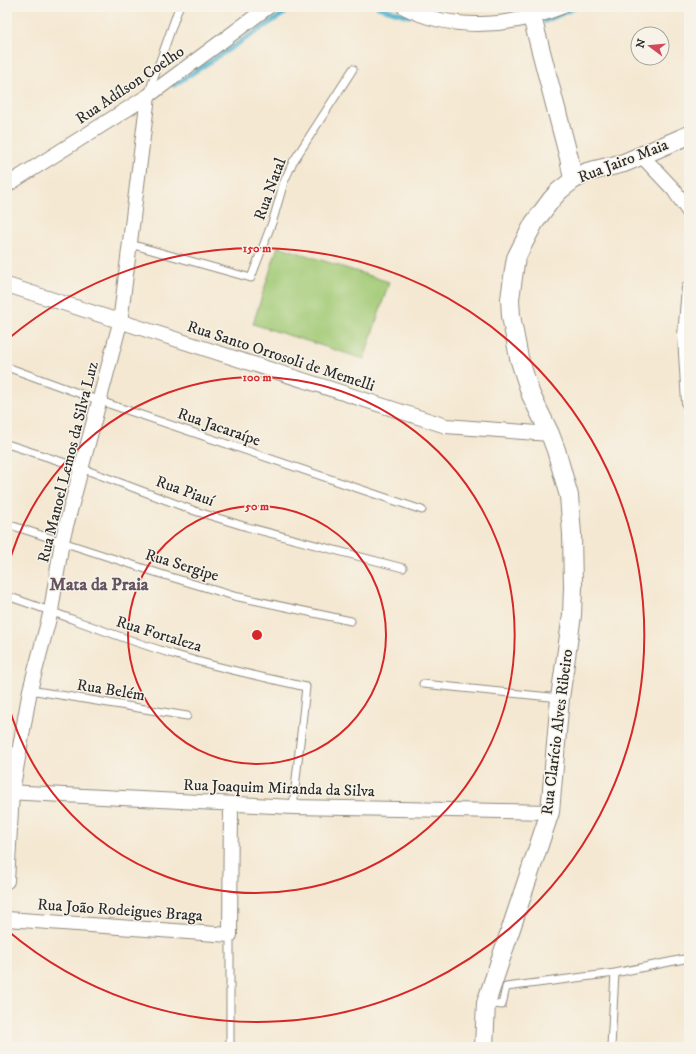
<svg xmlns="http://www.w3.org/2000/svg" width="696" height="1054" viewBox="0 0 696 1054" font-family="'IM FELL DW Pica',serif">
<style>
.green{fill:#a2ca76;stroke:#667a50}
.lines{fill:none;stroke-linecap:round;stroke-linejoin:round}
.stream{stroke:#50b2cf;stroke-width:5}
.service-casing{stroke:#908a7e;stroke-width:9}
.minor-casing{stroke:#908a7e;stroke-width:16}
.tertiary-casing{stroke:#908a7e;stroke-width:20}
.service{stroke:#fff;stroke-width:7}
.minor{stroke:#fff;stroke-width:14}
.tertiary{stroke:#fff;stroke-width:18}
.ring{fill:none;stroke:#d62828;stroke-width:2}
.labels{text-anchor:middle;dominant-baseline:central;stroke-width:3;stroke-linejoin:round;paint-order:stroke}
.street-label{font-size:16px;fill:#2b2b2b;stroke:#f7f3e8}
.quarter-label{font-size:18px;font-weight:bold;fill:#665362;stroke:#f7f3e8}
.centre{fill:#d62828;stroke:#f7f3e8;stroke-width:2}
.ring-label{font-size:12px;text-anchor:middle;font-weight:bold;fill:#d62828;stroke:#f7f3e8;stroke-width:3;stroke-linejoin:round;paint-order:stroke}
</style>
<rect width="100%" height="100%" fill="#f7f3e8"/>
<filter id="ink" filterUnits="userSpaceOnUse"><feTurbulence type="fractalNoise" baseFrequency=".025" numOctaves="2"/><feDisplacementMap in="SourceGraphic" scale="8" xChannelSelector="R" yChannelSelector="G"/><feConvolveMatrix kernelMatrix="1 2 1 2 8 2 1 2 1" color-interpolation-filters="sRGB"/></filter>
<filter id="wash" filterUnits="userSpaceOnUse"><feTurbulence type="fractalNoise" baseFrequency=".012" numOctaves="4" result="noise"/><feDisplacementMap in="SourceGraphic" scale="16" xChannelSelector="R" yChannelSelector="G"/><feGaussianBlur stdDeviation="0.9" result="paint"/><feColorMatrix in="noise" values="0 0 0 0 0 0 0 0 0 0 0 0 0 0 0 0 0 1.4 0 .05"/><feComposite in="paint" operator="in"/></filter>
<g filter="url(#wash)">
<rect width="100%" height="100%" fill="#f4e8d2"/>
<path class="green" d="M278,246l111,36 -25,77 -111,-35z"/>
<g class="lines">
<path class="stream" d="M378,7l31,9
M545,21l31,-14
M174,85l120,-78"/>
</g>
</g>
<g filter="url(#ink)">
<g class="lines">
<defs>
<path id="service" d="M149,92l30,-85
M130,244l121,34 22,-58 11,-38 9,-20 60,-93
M7,367l93,34 322,109
M7,444l74,24 114,43 52,16 156,41
M7,524l157,51 70,21 117,25
M7,596c57,19 112,42 169,59 42,13 87,22 130,32l-13,120
M423,684l137,14
M30,690l157,26
M615,973l74,-15
M486,1003l16,2 4,-18 109,-14 -4,74
M230,1047v-112"/>
<path id="minor" d="M404,7c48,25 108,20 157,0
M642,156l32,34 15,22
M7,184l3,-1 138,-87 120,-89
M7,285l439,141 104,8
M689,288l-4,48 4,67
M7,792l286,15 257,5
M7,881l5,-89 18,-102 21,-79 11,-70 58,-218 28,-227
M7,919l223,16 1,-131"/>
<path id="tertiary" d="M529,7l3,10 37,141 4,22
M484,1047l2,-44 64,-191 10,-114 12,-83 1,-28 -1,-53 -3,-38 -13,-46 -6,-16 -19,-39 -12,-37 -8,-42 -1,-17 4,-29 2,-12 6,-12 12,-23 17,-23 8,-9 14,-11 14,-8 37,-9 65,-28"/>
</defs>
<use href="#service" class="service-casing"/>
<use href="#minor" class="minor-casing"/>
<use href="#tertiary" class="tertiary-casing"/>
<use href="#service" class="service"/>
<use href="#minor" class="minor"/>
<use href="#tertiary" class="tertiary"/>
</g>
</g>
<g class="ring">
<circle cx="257" cy="635" r="129"/>
<path d="M7 570A258 258 0 1 1 7 700"/>
<path d="M8 339A387 387 0 1 1 8 931"/>
</g>
<g class="labels">
<g class="street-label">
<text transform="translate(130 85) rotate(-34)">Rua Adílson Coelho</text>
<text transform="translate(623 161) rotate(-21)">Rua Jairo Maia</text>
<text transform="translate(270 189) rotate(-70)">Rua Natal</text>
<text transform="translate(281 356) rotate(18)">Rua Santo Orrosoli de Memelli</text>
<text transform="translate(219 427) rotate(19)">Rua Jacaraípe</text>
<text transform="translate(68 462) rotate(-76)">Rua Manoel Lemos da Silva Luz</text>
<text transform="translate(185 491) rotate(20)">Rua Piauí</text>
<text transform="translate(182 565) rotate(17)">Rua Sergipe</text>
<text transform="translate(159 634) rotate(17)">Rua Fortaleza</text>
<text transform="translate(111 690) rotate(9)">Rua Belém</text>
<text transform="translate(557 732) rotate(-83)">Rua Clarício Alves Ribeiro</text>
<text transform="translate(279 788) rotate(2)">Rua Joaquim Miranda da Silva</text>
<text transform="translate(120 910) rotate(4)">Rua João Rodeigues Braga</text>
</g>
<g class="quarter-label">
<text x="99" y="585">Mata da Praia</text>
</g>
</g>
<circle cx="257" cy="635" r="6" class="centre"/>
<g class="ring-label">
<text x="257" y="252">150 m</text>
<text x="257" y="381">100 m</text>
<text x="257" y="510">50 m</text>
</g>
<rect width="696" height="1054" fill="none" stroke="#f7f3e8" stroke-width="24"/>
<g transform="translate(650 46) rotate(286)"><circle r="19" fill="#f7f3e8" stroke="#a5a39c"/>
<path d="M0-3L7 15L0 10L-7 15Z" fill="#d1495b"/>
<text y="-6" font-size="11" font-weight="bold" text-anchor="middle" fill="#2b2b2b">N</text>
</g>
</svg>
